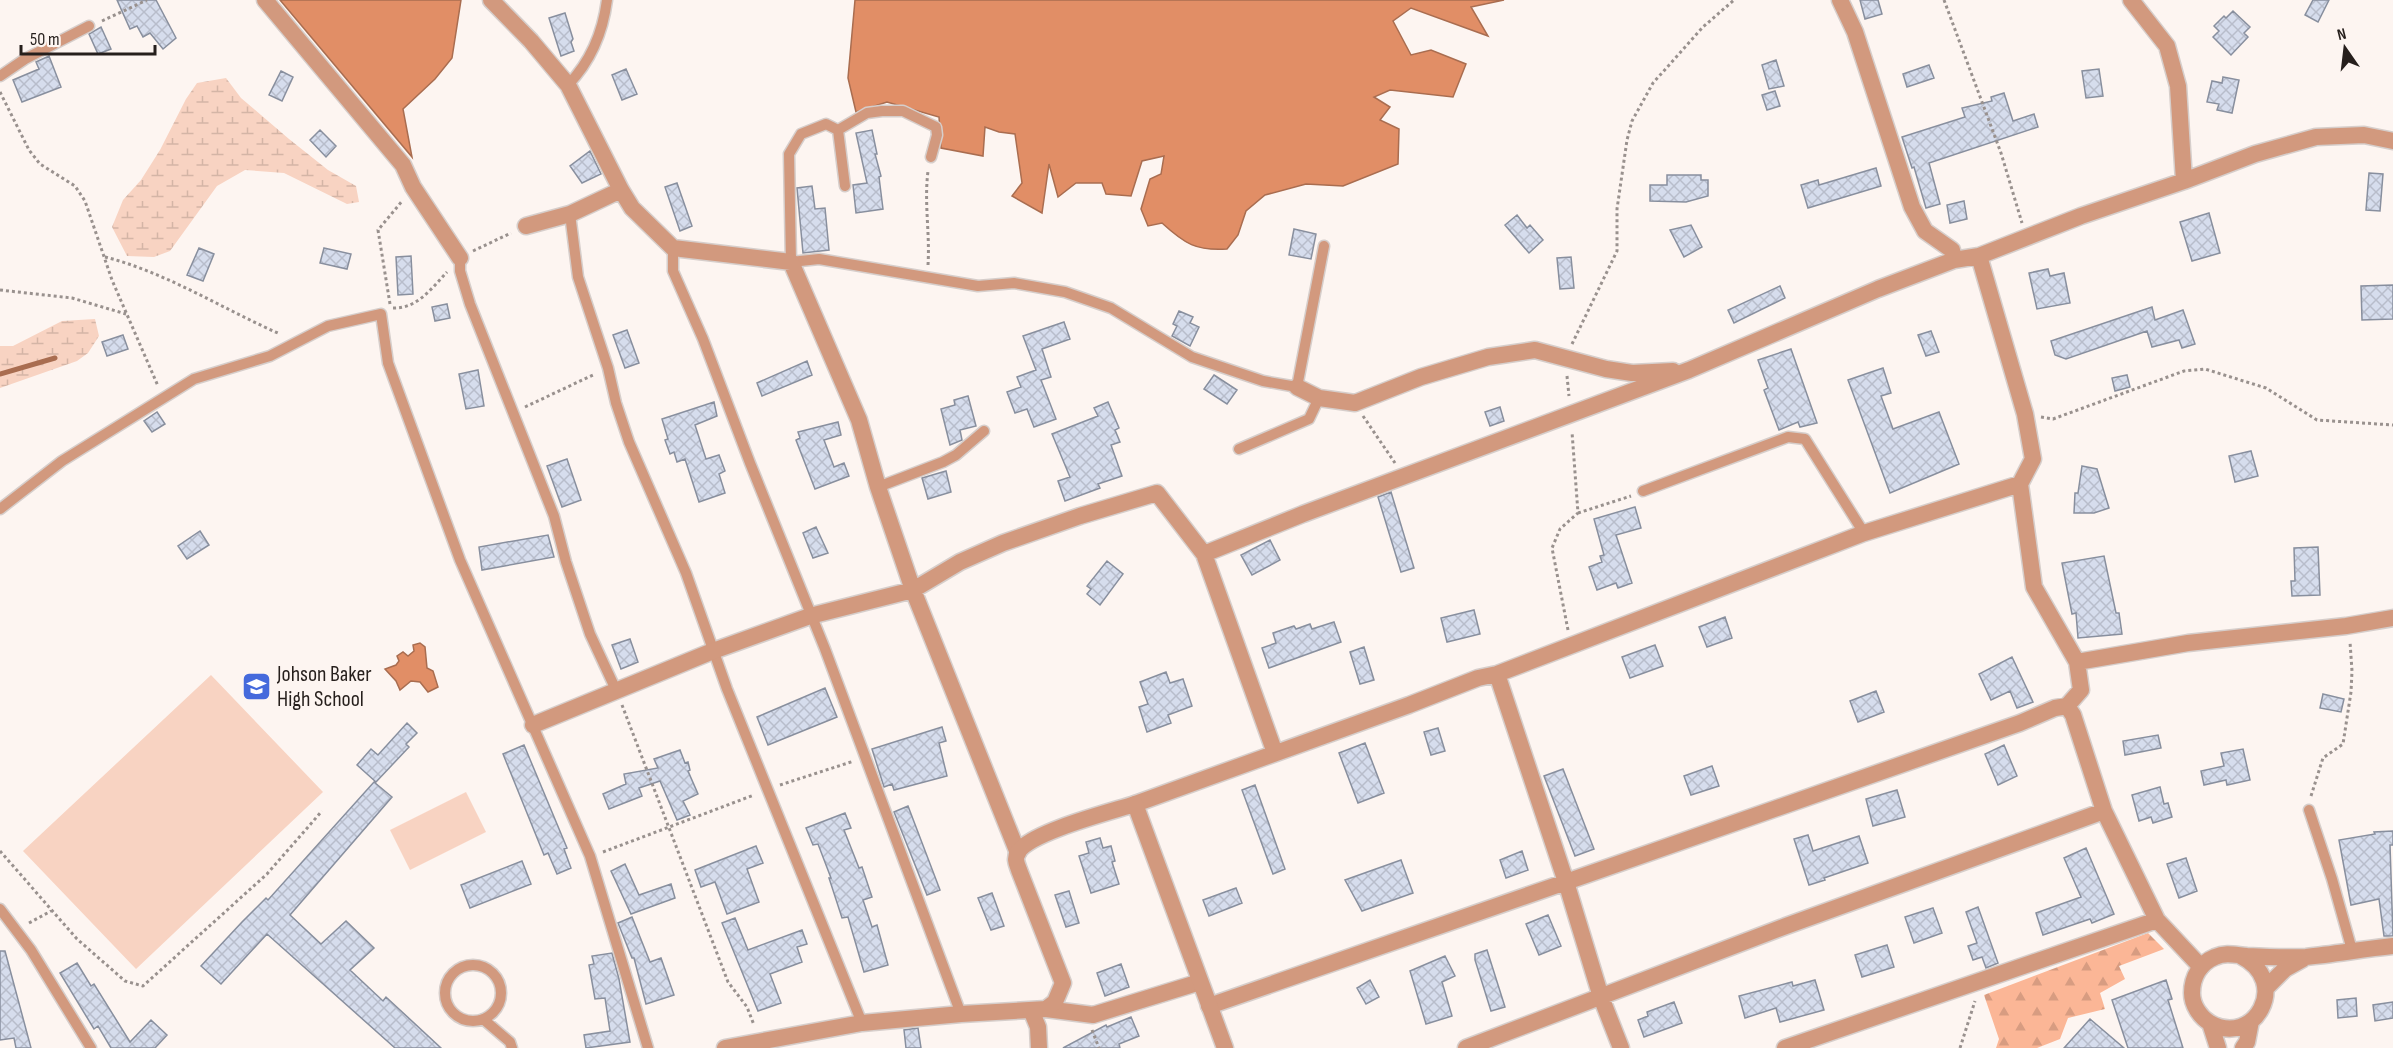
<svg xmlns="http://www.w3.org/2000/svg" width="2393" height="1048" viewBox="0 0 2393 1048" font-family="'Sofia Sans Condensed',sans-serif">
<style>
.green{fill:#f8d3c2}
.forest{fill:url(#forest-firs)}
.wetland{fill:url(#wetland-marsh)}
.water{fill:#e18e66;stroke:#a96d50;stroke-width:1.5}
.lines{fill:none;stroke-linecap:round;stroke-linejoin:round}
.stream{stroke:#a96d50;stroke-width:5}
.building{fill:url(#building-cross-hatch);stroke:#888f9e;stroke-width:1.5}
.service-casing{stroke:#d6cecb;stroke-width:13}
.minor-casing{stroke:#d6cecb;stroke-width:19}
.tertiary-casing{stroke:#d6cecb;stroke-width:19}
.path{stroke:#99918e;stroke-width:3;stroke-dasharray:3 3;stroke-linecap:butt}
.service{stroke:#d2997e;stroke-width:10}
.minor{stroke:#d2997e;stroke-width:16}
.tertiary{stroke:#d2997e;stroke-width:16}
.labels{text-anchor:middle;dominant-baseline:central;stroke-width:6;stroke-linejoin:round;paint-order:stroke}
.poi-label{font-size:22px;fill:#261f1c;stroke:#fdf5f1;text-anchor:start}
</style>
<defs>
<pattern id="forest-firs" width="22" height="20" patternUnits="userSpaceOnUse" patternTransform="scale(1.5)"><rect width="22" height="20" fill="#fbb696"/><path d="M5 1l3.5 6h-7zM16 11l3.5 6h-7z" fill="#d79c81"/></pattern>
<pattern id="wetland-marsh" width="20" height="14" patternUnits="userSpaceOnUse" patternTransform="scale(1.5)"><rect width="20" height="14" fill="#f8d3c2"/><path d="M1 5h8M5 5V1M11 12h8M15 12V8" fill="none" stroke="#d4b5a6"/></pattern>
<pattern id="building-cross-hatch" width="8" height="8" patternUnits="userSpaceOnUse" patternTransform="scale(1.5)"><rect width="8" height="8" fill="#d6dded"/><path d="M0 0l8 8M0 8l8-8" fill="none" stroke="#b8bdcb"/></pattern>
</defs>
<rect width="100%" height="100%" fill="#fdf5f1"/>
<path class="green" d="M211,675l112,117 -187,177 -113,-118z
M466,792l20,40 -76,38 -20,-40z"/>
<path class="forest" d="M2148,933l16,16 -45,17 6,13 -25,14 5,16 -37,9 -8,21 -23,9h-41l3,-9 -15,-44z"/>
<path class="wetland" d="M226,78l15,20 48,41 39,31 28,16 3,16 -12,2 -63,-31 -39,-3 -28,16 -47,65 -16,6 -27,-1 -15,-29 11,-27 18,-20 19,-30 26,-51 11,-16z
M95,319l4,17 -11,17 -11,8 -77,27v-42h13l49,-25z"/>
<path class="water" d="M280,0h181l-9,58 -17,21 -32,30 9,48z
M855,0h649l-33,7 17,29 -77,-28 -18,13 18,34 20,-5 35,14 -13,33 -63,-7 -16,7 16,10 -10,13 19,9 -1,35 -55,22 -37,-2 -41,11 -19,16 -8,24 -11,14c-31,2 -42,-5 -65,-26l-14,3 -7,-17 9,-30 11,-5 3,-18 -22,5 -11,35 -25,-2 -4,-11h-26l-18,14 -9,-33 -7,49 -30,-17 10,-13 -7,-49 -16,-2 -14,-5 -2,29 -42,-8 -2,-31 -52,-15 -31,10 -8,-34z
M420,643l5,4 2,21 6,3 5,16 -10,5 -8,-10 -9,-1 -11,9 -4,-9 -11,-12 11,-4 3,-4 -2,-5 6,-4 5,4 6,-5 -1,-6z"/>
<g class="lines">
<path class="stream" d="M0,374l55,-16"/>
</g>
<path class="building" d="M117,0h39l20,38 -13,11 -13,-16 -7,4 -6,-11 -7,3z
M1860,0h18l4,14 -17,5z
M2313,0h16l-11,22 -13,-7z
M2233,11l17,16 -6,6 4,4 -17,18 -18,-18 6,-6 -5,-5 10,-10 2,2z
M565,13l8,26 -2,3 3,9 -13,5 -12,-38z
M101,27l10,22 -13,5 -9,-20z
M49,56l12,31 -39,15 -9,-22 26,-11 -3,-7z
M1776,60l8,26 -15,3 -7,-24z
M1929,65l5,13 -27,9 -4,-13z
M626,69l11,25 -15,6 -10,-25z
M2099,69l4,27 -17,2 -4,-27z
M281,71l12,6 -11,24 -13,-6z
M2223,77l16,3 -7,33 -15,-3 2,-6 -12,-2 5,-21 10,2z
M1775,91l5,15 -13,4 -5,-15z
M2004,93l9,28 21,-7 4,13 -109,36 11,41 -14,4 -12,-41 -2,1 -10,-31 63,-20 -3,-9 30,-7 -1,-4z
M320,130l16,16 -10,11 -16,-17z
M872,130l5,24h-2l6,22 -2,1 4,32 -27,4 -3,-28 14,-2 -11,-50z
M590,151l11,23 -19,9 -12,-17z
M1876,168l5,18 -73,22 -7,-23 17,-5 1,5z
M2369,173l14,1 -3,37 -14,-1z
M1667,175h34v5h7v16l-22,6 -36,-1v-16h17z
M677,183l15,43 -12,5 -15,-44z
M812,186l3,23 10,-1 4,42 -26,3 -6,-65z
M1964,201l3,18 -17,4 -3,-18z
M2209,213l11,40 -28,8 -12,-39z
M1517,215l10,13 3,-3 13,15 -14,13 -24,-28z
M1691,225l11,22 -18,10 -14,-27z
M1294,229l22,5 -5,25 -22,-4z
M199,248l15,6 -11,27 -16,-6z
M324,248l27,6 -4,15 -27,-6z
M411,256l2,38 -15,1 -2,-38z
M1571,257l3,31 -14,1 -3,-31z
M2048,269l2,7 14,-3 6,30 -33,6 -8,-36z
M2393,285v34l-31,1 -1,-34z
M1780,286l5,12 -51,25 -6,-13z
M447,304l3,14 -15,3 -3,-14z
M2152,307l3,13 28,-10 12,34 -13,4 -3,-8 -27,7 -5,-16 -81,28 -11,-4 -4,-14z
M1179,311l14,6 -3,6 9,4 -9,19 -18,-10 5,-10 -4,-2z
M1064,322l6,17 -28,10 9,28 -10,3 15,39 -22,8 -7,-18 -12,4 -8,-21 14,-5 -4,-10 19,-7 -13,-34z
M627,330l12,33 -14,5 -12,-33z
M1931,331l8,21 -13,4 -8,-21z
M123,335l5,14 -21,7 -5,-14z
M1791,349l26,74 -17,4 -2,-5 -19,8 -15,-40 4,-2 -10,-28z
M807,361l5,14 -50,21 -5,-13z
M1883,368l8,25 -10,3 12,33 46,-17 20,52 -69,29 -42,-113z
M478,370l6,36 -18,3 -7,-35z
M1214,375l23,15 -10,14 -23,-15z
M2127,375l3,12 -15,4 -3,-13z
M968,396l8,30 -16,4 2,10 -12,5 -9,-36 14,-4 -1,-5z
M714,402l3,14 -22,9 11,34 13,-4 6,16 -6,3 6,19 -26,9 -14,-43 -8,3 -3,-10 -4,2 -5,-14 3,-1 -6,-20z
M1108,402l11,26 -4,2 5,12 -9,3 11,31 -24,8 2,4 -35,13 -7,-20 12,-4 -18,-43 46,-18 -4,-8z
M1500,407l4,14 -14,5 -5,-14z
M157,412l8,12 -13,8 -8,-11z
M838,422l3,13 -17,5 10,27 10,-4 5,13 -34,13 -19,-49 4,-2 -2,-6z
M2251,451l7,25 -23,6 -6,-26z
M567,459l14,41 -19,7 -15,-41z
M2082,466l15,3 12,39 -15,5h-20l1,-20h3z
M946,471l5,21 -23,7 -6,-21z
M1391,492l23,76 -13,4 -23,-75z
M1635,507l6,21 -25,7 16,48 -14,5 -2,-5 -19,7 -8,-23 13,-5 -2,-6 4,-1 -10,-36z
M816,527l12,26 -15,5 -10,-25z
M200,531l9,14 -22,14 -9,-13z
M548,535l6,22 -72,13 -3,-23z
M1270,540l10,20 -28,15 -11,-20z
M2318,547l2,48 -28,1 -1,-15h4l-1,-33z
M2104,556l12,57h3l3,21 -44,4 -2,-25 -4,1 -10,-51z
M1107,561l16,13 -23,31 -13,-11 4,-5 -4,-3z
M1474,610l6,24 -33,8 -6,-24z
M1725,617l7,21 -25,9 -8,-20z
M1334,622l7,20 -72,26 -7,-20 14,-5 -3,-10 21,-7 2,3 14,-5 2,5z
M630,639l8,23 -17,7 -9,-24z
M1655,645l8,21 -33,12 -8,-21z
M1364,647l10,33 -14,4 -10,-32z
M2012,657l21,45 -16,6 -7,-17 -19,9 -12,-26z
M1166,672l4,11 13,-4 9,27 -24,9 3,8 -24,9 -8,-25 9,-3 -8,-22z
M825,688l12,29 -69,28 -11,-28z
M1876,691l8,21 -26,10 -8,-21z
M2323,694l21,5 -3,13 -21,-4z
M407,723l10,10 -11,11 3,3 -33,35 -19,-17 14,-16 7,6z
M942,727l4,14 -7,2 8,33 -53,14 -2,-6 -8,3 -12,-38z
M1438,728l7,23 -14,4 -7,-23z
M2158,735l3,13 -36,7 -2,-14z
M1365,743l19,50 -26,10 -19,-50z
M524,745l43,103 -3,1 7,19 -14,6 -9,-21 -4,2 -41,-101z
M2004,745l13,31 -19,9 -13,-31z
M2243,749l7,31 -23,5 -1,-5 -22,5 -3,-14 23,-5 -3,-13z
M680,750l5,13 3,-1 2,8 -2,1 10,23 -15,7 7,14 -13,5 -17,-39 -21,7 3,8 -33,13 -6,-15 23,-10 -2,-10 34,-6 -4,-9z
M1712,766l7,20 -28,9 -7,-19z
M1563,769l31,80 -19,7 -31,-80z
M374,782l18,15 -102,118 31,29 25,-23 28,27 -24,22 33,31 3,-4 55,51h-46l-128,-114 -46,50 -20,-18 41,-44 24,-24 2,2z
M1255,785l30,84 -12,5 -31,-84z
M2160,787l4,17 4,-1 4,14 -19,6 -2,-6 -12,4 -7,-26z
M1897,790l8,27 -32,9 -7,-27z
M908,806l32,84 -13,5 -33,-83z
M845,813l6,15 -7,2 15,38 3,-1 10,30 -9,3 9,27 5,-2 11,40 -24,7 -16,-55 -6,1 -13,-40h2l-13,-34 -5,1 -7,-17z
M2393,831v14h-3l3,91h-9l-5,-37 -28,6 -12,-65 36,-6 -1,-2z
M1808,835l5,16 46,-15 9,27 -44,15 1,2 -16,5 -15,-46z
M1100,838l3,10 8,-2 4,15 -3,1 7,22 -28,9 -12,-37 10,-3 -3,-11z
M756,846l7,17 -16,6 12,33 -32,12 -12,-32 -14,5 -6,-17z
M2086,848l28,66 -22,9 -2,-4 -47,16 -7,-22 45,-16 -17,-39z
M1522,851l6,19 -22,8 -6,-18z
M2186,858l11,33 -18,7 -12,-34z
M1401,860l12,33 -51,18 -17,-31z
M522,861l9,23 -61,24 -9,-23z
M625,864l14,31 32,-11 4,14 -44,16 -20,-43z
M1236,888l6,15 -33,13 -6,-16z
M1069,891l10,32 -13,4 -11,-32z
M992,893l12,33 -13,4 -13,-32z
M1978,907l20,56 -12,5 -4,-11 -9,3 -5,-14 9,-3 -11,-31z
M1933,908l9,25 -28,10 -9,-26z
M1548,915l13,31 -22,9 -13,-31z
M632,917l18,45 11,-4 13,37 -28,9 -12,-46h-2l-14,-35z
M735,918l13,32 54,-20 5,14 -10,3 5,15 -32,12 11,29 -23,8 -36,-88z
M1887,945l7,22 -32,10 -7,-22z
M1487,950l18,57 -14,4 -16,-51v-6z
M0,951h5l26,97h-15l-2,-10 -14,2z
M612,953l7,26 11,63 -44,6 -2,-13 26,-4 -5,-33 -10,1 -6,-34 5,-1 -2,-8z
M1445,956l10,20 -13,6 10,34 -26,8 -16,-53z
M77,963l14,23 3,-2 36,58 21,-22 16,15 -12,13h-44l-13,-22 -4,3 -34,-56z
M1121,964l8,23 -24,9 -8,-23z
M1370,980l9,17 -13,7 -9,-16z
M1815,980l9,30 -44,12 -4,-14 -31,10 -6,-22 53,-14 1,4z
M2166,980l6,19 -4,1 15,48h-55l-16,-48z
M2356,998l1,18 -19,2 -1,-18z
M1674,1002l8,21 -38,14 -6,-17 10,-4 -1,-4z
M2393,1002v16l-18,3 -2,-16z
M1131,1017l8,19 -20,8 1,4h-57l43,-23 1,2z
M2090,1019l34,29h-60z
M918,1028l3,20h-15l-2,-18z"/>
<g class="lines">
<defs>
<path id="service" d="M0,76l25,-17 64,-33
M568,85c22,-23 35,-53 39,-85
M838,130l-12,-6 -25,10 -12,20 2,108 28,-3 159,27 36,-3 51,9 46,16 81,49 71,24 34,6 27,-141
M838,130l29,-17 15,-2h21l33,16 1,8 -6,22
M838,130l7,56
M570,214l8,63 30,91 8,35 13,39 57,131 41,116 135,334
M673,248v23l30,68 47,124 75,186 136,365
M460,258v13l10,33 84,212 12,46 24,72 26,56
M1239,449l70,-30 10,-21
M878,487l65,-25 13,-7 28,-24
M1643,491l145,-54 17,2 59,94
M0,509l62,-48 132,-82 76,-23 58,-30 53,-12 7,49 72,197 130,296 58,192
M2309,810l23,69 20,71
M0,909l31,41 60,98
M445 993a28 28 0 1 1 56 0a28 28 0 1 1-56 0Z
M483,1019l27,23 2,6"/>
<path id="minor" d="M265,0l138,165 10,22 47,71
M491,0l40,41 37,44 53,105 11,18 41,40 118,14 68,158 19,67 35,103 105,263
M1840,0l15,32 57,175 13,24 27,19 2,10
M2131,0l36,46 11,40 6,95
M526,226l44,-12 51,-24
M1297,387l22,11 36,5 66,-26 67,-20 47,-7 71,19 26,4 41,-2
M1204,554l99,-40 386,-144 189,-81 76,-29 25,-4 102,-40 103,-35 71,-27 61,-17 48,-2 29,6
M2077,662l111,-19 158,-17 47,-8
M1497,674l69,208 454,-159 35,-15 12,-2 14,-16 -4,-28 -43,-75 -14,-103 13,-25 -8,-45 -46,-158
M2067,706l6,9 31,96 53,109 44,47
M533,725l180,-74 97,-35 103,-26 47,-28 43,-19 77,-27 77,-23 47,61 71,199
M1135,804l274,-99 69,-27 19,-4 367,-141 156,-49
M1209,1006l357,-124 35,115 20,51
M1046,1009l47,6 107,-33
M1466,1048l320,-122 318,-115
M1785,1048l372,-128"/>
<path id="tertiary" d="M2241,956c51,26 13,92 -31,67 -10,-6 -18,-18 -18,-30 0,-16 8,-30 23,-36 11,-5 20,-2 32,-1 19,1 39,2 59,1 29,-3 58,-8 87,-11
M2266,988l19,-19 18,-10
M1031,1010l7,17 1,21
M2210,1023l8,25
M725,1048l137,-25 99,-9 85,-5 9,-7 8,-19 -44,-113c-2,-6 -5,-11 -1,-18 13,-20 92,-40 117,-48l90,244
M2243,1048l4,-6 4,-21"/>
</defs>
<use href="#service" class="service-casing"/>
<use href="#minor" class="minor-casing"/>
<use href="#tertiary" class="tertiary-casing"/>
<path class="path" d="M1944,0l57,153 21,70
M102,21l45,-21
M0,92l29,58 11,14 35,22 10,15 27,79 46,106
M473,251l38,-18
M105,257c60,15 118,52 175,77
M928,265c2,-32 -4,-62 0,-94
M0,290l72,8 54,16
M390,304l-12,-74 25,-30
M393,308c24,1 39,-20 54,-36
M1572,344l45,-93v-42l10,-69 5,-19 21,-38 50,-56 31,-27
M1567,376l2,20
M525,407l70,-33
M1363,416l32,47
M2041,417l12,2 131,-48 21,-2 61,19 51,32 76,5
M1578,513l53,-17
M1568,630l-16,-82 8,-19 18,-16 -6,-81
M622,705l106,277 19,25 7,18
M780,785l74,-24
M2311,796l12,-38 20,-14 8,-52 1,-21 -2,-29
M0,851l77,88 48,42 18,5 124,-112 55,-63
M603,852l151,-57
M29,923l22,-12
M1092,1030l7,18
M1960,1048l15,-47"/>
<use href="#service" class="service"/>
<use href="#minor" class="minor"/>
<use href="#tertiary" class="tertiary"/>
</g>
<defs>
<symbol id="school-square" viewBox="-11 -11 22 22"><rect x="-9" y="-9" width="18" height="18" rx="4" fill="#456adc" stroke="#fdf5f1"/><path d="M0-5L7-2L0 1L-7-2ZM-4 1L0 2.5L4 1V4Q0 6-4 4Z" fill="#fff"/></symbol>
</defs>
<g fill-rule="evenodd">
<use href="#school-square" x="240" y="670" width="33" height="33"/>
</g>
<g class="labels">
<g class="poi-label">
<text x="277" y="674">Johson Baker<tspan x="277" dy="25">High School</tspan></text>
</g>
</g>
<g transform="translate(2345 48) rotate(346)" stroke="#fdf5f1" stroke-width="4.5" paint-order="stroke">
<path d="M0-4.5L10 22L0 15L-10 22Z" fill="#261f1c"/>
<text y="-9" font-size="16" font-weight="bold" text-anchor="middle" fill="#261f1c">N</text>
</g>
<path d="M21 45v9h134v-9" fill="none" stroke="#261f1c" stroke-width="3"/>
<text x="30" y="45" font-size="18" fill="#261f1c" stroke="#fdf5f1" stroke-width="4.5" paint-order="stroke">50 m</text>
</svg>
